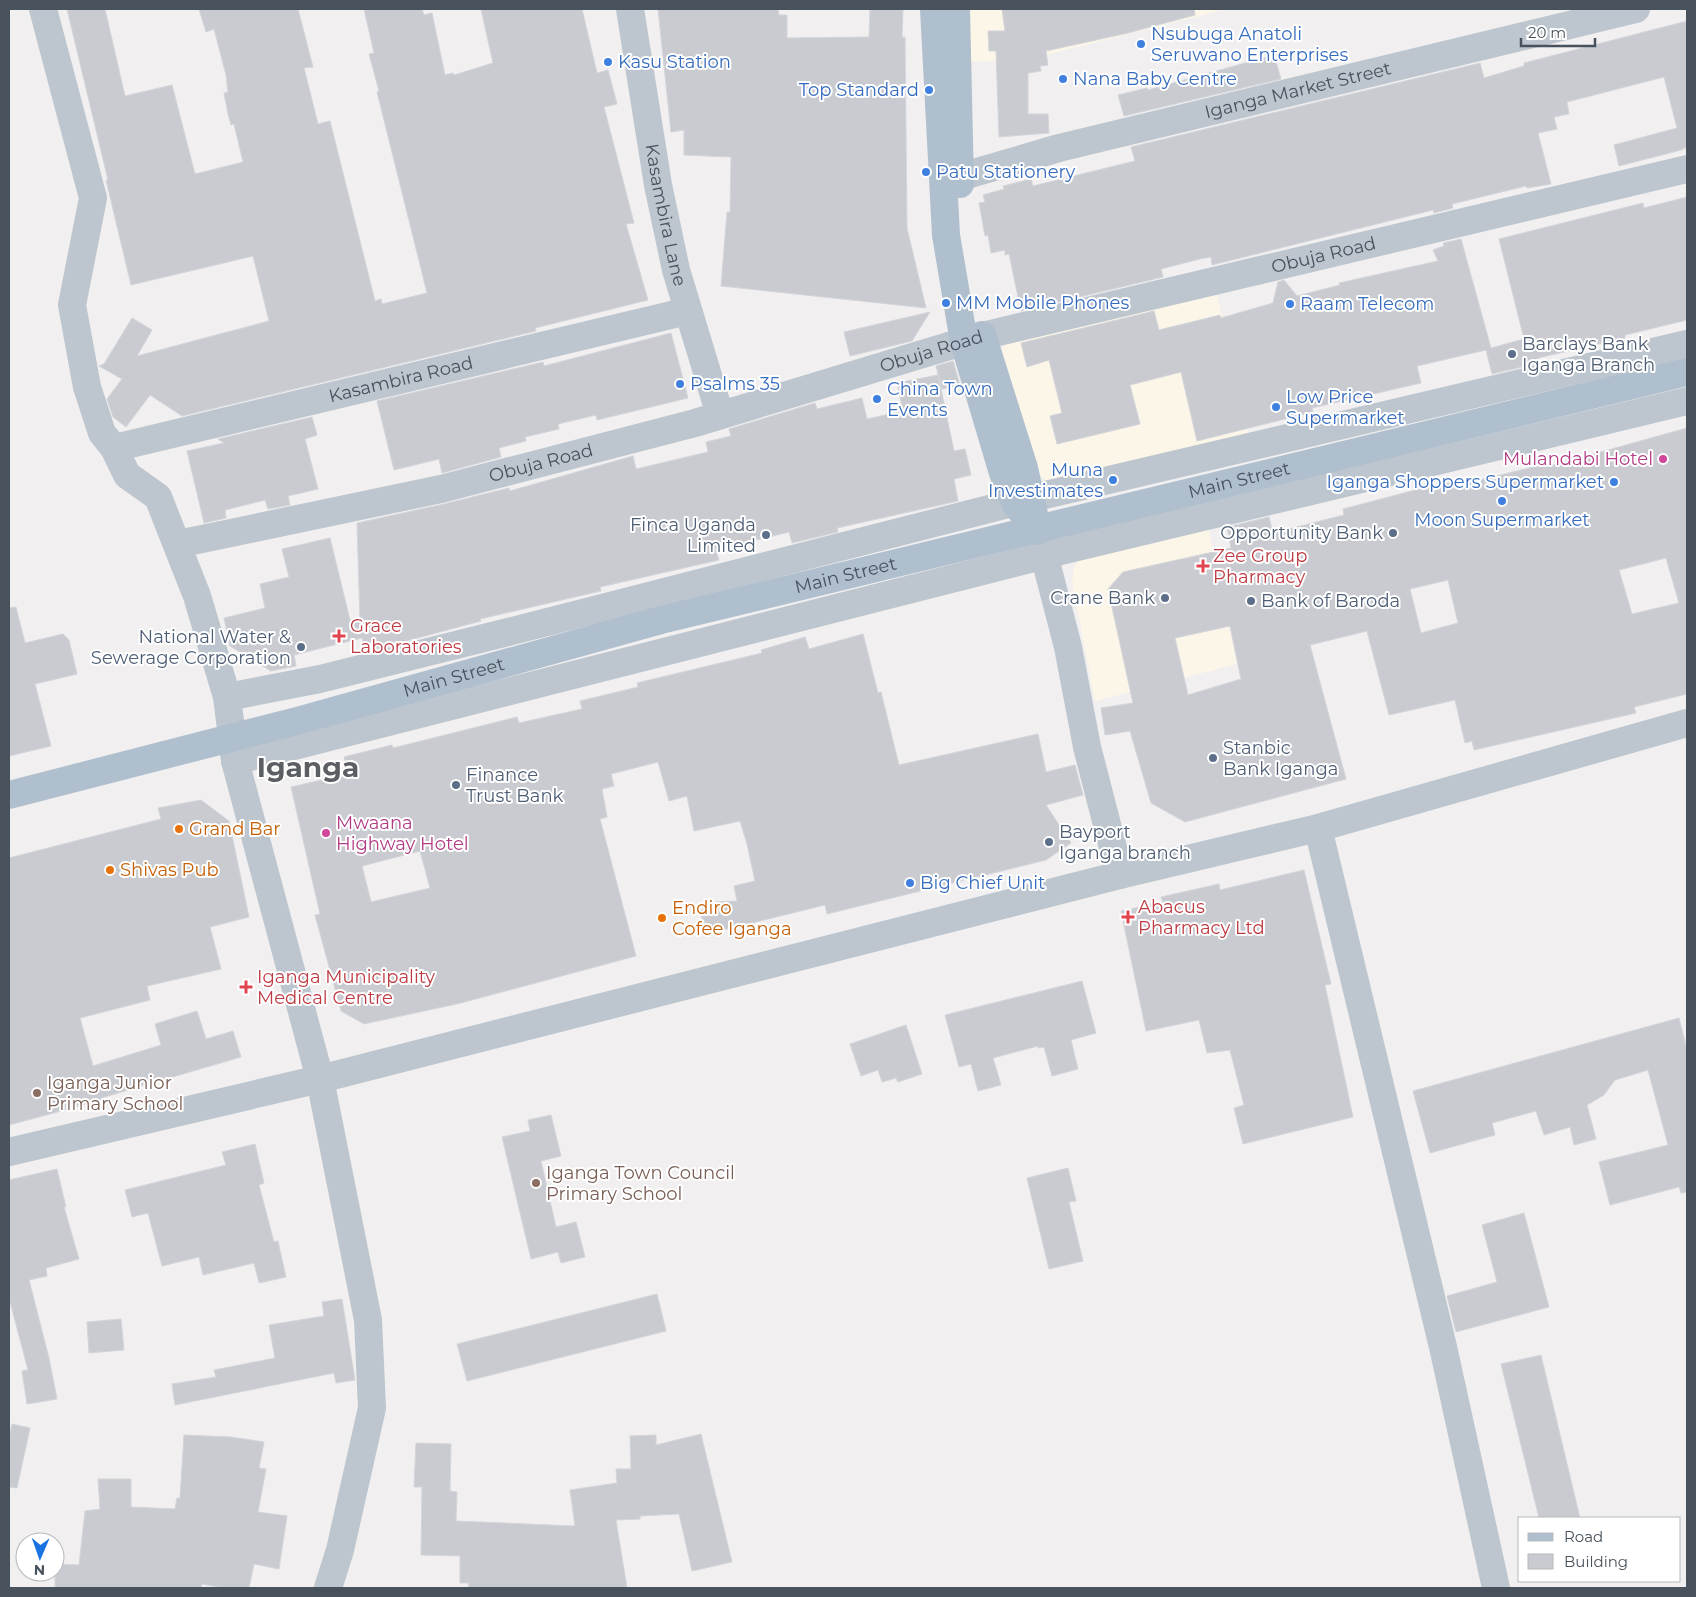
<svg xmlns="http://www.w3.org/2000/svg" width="1696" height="1597" viewBox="0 0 1696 1597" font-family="Montserrat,sans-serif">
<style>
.commercial{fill:#fcf6e8}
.building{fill:#c9cbd1;stroke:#d3d5da;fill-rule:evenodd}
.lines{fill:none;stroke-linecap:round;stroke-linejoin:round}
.minor{stroke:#bdc6ce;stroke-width:28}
.major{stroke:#afbfce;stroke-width:28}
.shop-dot{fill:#3f7fe0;stroke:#fff;stroke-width:2}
.service-dot{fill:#5c6f8a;stroke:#fff;stroke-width:2}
.hotel-dot{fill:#d1479c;stroke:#fff;stroke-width:2}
.health-dot{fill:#e0444e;stroke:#fff;stroke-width:2}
.food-dot{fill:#e8710a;stroke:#fff;stroke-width:2}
.education-dot{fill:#8d6e63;stroke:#fff;stroke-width:2}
.labels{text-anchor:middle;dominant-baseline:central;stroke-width:4;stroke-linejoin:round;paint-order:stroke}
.shop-label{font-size:18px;fill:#366cbe;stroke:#fff;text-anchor:start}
.street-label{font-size:18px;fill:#47525c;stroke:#fff}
.service-label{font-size:18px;fill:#4e5e75;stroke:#fff;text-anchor:start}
.hotel-label{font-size:18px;fill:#b23c85;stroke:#fff;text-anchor:end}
.health-label{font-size:18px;fill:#be3a42;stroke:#fff;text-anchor:start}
.food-label{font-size:18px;fill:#c56008;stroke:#fff;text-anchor:start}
.education-label{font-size:18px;fill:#785e54;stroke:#fff;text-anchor:start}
.town-label{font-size:28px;font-weight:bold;fill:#5b5f64;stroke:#fff}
</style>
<rect width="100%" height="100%" fill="#f1efef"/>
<path class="commercial" d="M969,9h258l-181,46 -25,4 -50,3z
M1217,295l32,140 -193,47 -11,-2 -10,-10 -33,-121 5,-7z
M1207,522l30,142 -142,37 -23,-119 2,-15 7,-9z"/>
<path class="building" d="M67,9h38l20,87 47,-11 23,89 48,-12 -9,-38 -3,1 -3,-11 -4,-21 4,-1 -2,-17 -12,-46 -8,3 -7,-23h99l15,58 -9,1 14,56 12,-3 45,180 6,-2 1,5 45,-11 -50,-201 2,-1 -10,-37 5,-1 -10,-44h58l2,6 8,-2 13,62 8,-2 1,2 39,-12 -12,-54h101l15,64 11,-3 9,34 -13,3 30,116 -8,1 22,76 -113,28 1,3 -354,85 -32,-21 -24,32 -13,-10 -6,-18 15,-20 -23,-13 5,-2 28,-46 20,12 -15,26 132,-35 -16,-65 -122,29 -25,-105h2z
M658,9h120l1,6h8v23l82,-1 1,-28h33l-1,28h3l2,191 19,80 -205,-22 6,-74h3l1,-55 -47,-2v-25l-13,2z
M1002,9h192l1,6 -67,18 -82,18 2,14 -8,1 1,5 -13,2v41h20l1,19 -50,4 -3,-86h-7l-1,-20h17z
M1687,21v126l-6,3 -62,16 -5,-21 63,-17 -13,-51 -97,25 2,12 -15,3 3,12 -19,4 13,51 -24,4 -1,-2 -74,18 1,4 -19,5 -1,-3 -221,55 -1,-8 -11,2 -39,10 2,8 -142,34 -12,-57 -4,1v-5l-14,3 -3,-18 -3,1 -6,-33 6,-1 -2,-7 21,-6 -1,-3 28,-7 2,7 102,-25 -4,-14 349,-84 4,15 40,-12v-3z
M1274,55l7,24 -157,37 -6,-21 29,-7 1,2z
M1687,197v123l-62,15v3l-87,20 1,5 -47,11 -6,-24 -69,16 4,17 -109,25 1,4 -116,29 -16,-69 -51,13 10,39 -83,20 -7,-28 12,-3 -13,-53 -22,7 -6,-24 133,-32 5,19 61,-15 1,3 52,-15 5,-21 6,-2 13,16 43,-11 -1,-2 99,-22 -5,-11 11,-4 -1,-3 18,-4 30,109 33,-9 -25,-100 144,-36 1,5z
M930,312l-18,29 -62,15 -6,-24z
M671,333l17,65 -91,22 -1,-5 -38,9 1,5 -34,8 1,4 -27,7 2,9 -59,16 -3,-14 -45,11 -17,-69 166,-39 1,4z
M953,361l7,24 -18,4 -6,-23z
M938,375l16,76 11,-2 6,26 -17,4 4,22 -121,27 1,4 -46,11 -3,-11 -73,18 3,10 -119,27 1,4 -121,28 1,2 -116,31 -3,-14 -68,17 2,11 -25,5 -41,-25 -6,-28 41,-10 -5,-24 29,-7 -7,-28 48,-11 20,82 10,-1 -3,-96 87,-19 65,-16 1,3 123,-35 3,13 72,-17 -2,-10 25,-6 -2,-7 86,-26 2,6 45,-11 5,21 36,-8 -6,-28z
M312,417l5,18 -12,4 13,50 -30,7 2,9 -22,4 -3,-9 -40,10 1,8 -22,5 -17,-72 37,-8 -6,-4z
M1687,428v266l-53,13 2,6 -162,37 -2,-9 -7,2 -10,-43 -66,15 -22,-84 -57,14 36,134 -161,43 -34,-19 -21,-72 -25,4 -4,-27 32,-5 -25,-114 15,-17 108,-24 -4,-21 42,-10 4,16 71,-18 -1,-6 76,-20 34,-7 1,4 88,-21 1,2 29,-7zM1666,558l13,45 -47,11 -13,-44zM1448,580l10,43 -37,10 -11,-44zM1230,626l11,53 -53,16 -13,-57z
M16,607l9,36 38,-9 6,6 8,34 -42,10 16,62 -42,10v-148z
M863,634l15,59 3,-1 18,73 139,-31 8,38 29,-7 8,30 -37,10 25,38 -25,17 -219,54 -2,-9 -118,29 -7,-22 6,-6 10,-4 21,-1 -3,-15 21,-5 -8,-37 -7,-23 -46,10 -7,-35 -18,5 -11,-39 -47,12 3,12 -12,3 5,28 -7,2 36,137 -175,47 -97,21 -23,-13 -26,-96 5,-1 -29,-127 57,-13 -4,-17 48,-12 1,3 124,-31 2,6 63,-14 -2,-8 58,-14 -1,-4 125,-30 -1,-3 44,-13 4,12zM420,851l10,37 -59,14 -9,-36z
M201,800l28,21 20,96 -39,10 11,42 -74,17 3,14 -70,18 13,48 68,-21 -6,-21 42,-13 9,28 27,-8 8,26 -140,41 1,2 -93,25v-267l152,-39 -3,-11z
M1304,870l27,114 -6,1 28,132 -110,27 -9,-36 10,-3 -14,-55 -23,3 -8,-33 -53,11 -25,-120 42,-9 -2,-5 58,-13 1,6z
M1082,981l14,52 -25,7 7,29 -26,7 -8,-29 -6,1v-2l-45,12 8,27 -23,6 -7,-27 -12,3 -14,-52z
M1679,1018l8,32v142l-6,1 -2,-6 -69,18 -11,-43 69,-17 -20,-75 -33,10 -11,15 -17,10 9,34 -22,6 -4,-18 -26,8 -8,-24 -44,12 3,12 -65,18 -17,-62z
M906,1025l16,49 -24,8 -2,-4 -14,4 -4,-12 -17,6 -11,-32z
M551,1115l10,41 -20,5 15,66 20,-5 9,35 -24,6 -3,-11 -27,7 -29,-122 28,-6 -2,-11z
M255,1144l9,39 -5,2 15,57 4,-1 8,36 -27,6 -5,-20 -51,12 -4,-18 -37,9 -14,-53 -16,4 -7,-27 101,-25 -4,-13z
M1068,1168l8,33 -7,1 14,59 -34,8 -22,-91z
M57,1169l9,38h-2l15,52 -33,9 1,8 -18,4 20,78 8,41 -30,5 -5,-33 6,-1 -19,-72v-118z
M1524,1213l25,94 -93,25 -9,-36 50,-14 -15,-57z
M657,1294l9,37 -199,50 -10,-37z
M342,1299l13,81 -19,3 -2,-10 -159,32 -3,-21 44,-7 -2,-7 61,-12 -6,-33 55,-9 -2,-14z
M121,1319l3,31 -35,3 -2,-31z
M1541,1355l39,163h-41l-38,-154z
M12,1424l18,4 -13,60 -8,-1v-49z
M701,1434l31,128 -40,9 -13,-57 -39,2v3l-24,1 11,68h-159l1,-5h-9v-27l-39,-1 1,-68h-8l2,-44 35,1 -1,47 7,1 -1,29 119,5 -5,-36 47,-7 -1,-14h15l-1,-33 26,-1v10z
M184,1435l47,2 33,5 -5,26 7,1 -8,43 29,4 -8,53 -25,-5 -5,24h-25l-22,-4 -1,4h-146v-24l24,1 6,-54 15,-2 -2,-30h33v28l44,2 2,-11h3z"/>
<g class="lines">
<g class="minor">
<path d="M43,9l50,189 -21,107 15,82 15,46 12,15 13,27 31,22 39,99 30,101 8,64 85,318 48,241 4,88 -32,142 -12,38"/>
<path id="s1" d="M630,9l28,176 18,85 44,145"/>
<path id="s2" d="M960,177l99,-29 577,-139"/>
<path id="s3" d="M114,448l574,-137"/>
<path d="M1040,539l28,108 19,100 33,128"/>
<path id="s4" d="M178,544l263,-55 254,-66 287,-87 705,-167"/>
<path d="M227,697l93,-18 196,-49 516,-132 655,-154"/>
<path d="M235,761l826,-210 626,-150"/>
<path d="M1318,828l125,519 53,241"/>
<path d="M9,1152l311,-73 800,-204 198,-47 369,-105"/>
</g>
<g class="major">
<path d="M934,9l12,226 18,107 39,131 12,30 22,28"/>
<path d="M956,9l4,175"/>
<path d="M982,335l42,133 11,51"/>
<path id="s5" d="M9,795l288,-74 364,-101 1026,-248"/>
</g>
</g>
<g class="shop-dot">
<circle cx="1141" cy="44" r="5"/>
<circle cx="608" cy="62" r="5"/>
<circle cx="1063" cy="79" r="5"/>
<circle cx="929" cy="90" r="5"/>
<circle cx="926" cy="172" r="5"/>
<circle cx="946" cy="303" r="5"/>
<circle cx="1290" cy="304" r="5"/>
<circle cx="680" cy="384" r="5"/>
<circle cx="877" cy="399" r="5"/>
<circle cx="1276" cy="407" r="5"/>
<circle cx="1113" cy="480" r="5"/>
<circle cx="1614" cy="482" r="5"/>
<circle cx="1502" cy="501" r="5"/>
<circle cx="910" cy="883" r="5"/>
</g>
<g class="service-dot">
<circle cx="1512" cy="354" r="5"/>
<circle cx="1393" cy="533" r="5"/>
<circle cx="766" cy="535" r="5"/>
<circle cx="1165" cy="598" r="5"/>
<circle cx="1251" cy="601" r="5"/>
<circle cx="301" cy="647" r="5"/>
<circle cx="1213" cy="758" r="5"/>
<circle cx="456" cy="785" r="5"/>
<circle cx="1049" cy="842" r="5"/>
</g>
<g class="hotel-dot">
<circle cx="1663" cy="459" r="5"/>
<circle cx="326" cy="833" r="5"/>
</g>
<g class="health-dot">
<path d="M1200.5 558.5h5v5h5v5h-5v5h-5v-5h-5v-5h5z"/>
<path d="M336.5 628.5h5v5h5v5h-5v5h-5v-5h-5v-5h5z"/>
<path d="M1125.5 909.5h5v5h5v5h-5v5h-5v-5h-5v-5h5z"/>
<path d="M243.5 979.5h5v5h5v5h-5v5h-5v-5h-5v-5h5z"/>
</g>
<g class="food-dot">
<circle cx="179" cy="829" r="5"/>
<circle cx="110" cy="870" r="5"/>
<circle cx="662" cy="918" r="5"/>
</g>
<g class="education-dot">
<circle cx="37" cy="1093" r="5"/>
<circle cx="536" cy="1183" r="5"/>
</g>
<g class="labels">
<g class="shop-label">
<text x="1151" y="34">Nsubuga Anatoli<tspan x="1151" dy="21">Seruwano Enterprises</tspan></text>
<text x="618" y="62">Kasu Station</text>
<text x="1073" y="79">Nana Baby Centre</text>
<text x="919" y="90" text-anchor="end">Top Standard</text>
<text x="936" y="172">Patu Stationery</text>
<text x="956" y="303">MM Mobile Phones</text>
<text x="1300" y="304">Raam Telecom</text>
<text x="690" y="384">Psalms 35</text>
<text x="887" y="389">China Town<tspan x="887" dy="21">Events</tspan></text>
<text x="1286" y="397">Low Price<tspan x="1286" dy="21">Supermarket</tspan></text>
<text x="1103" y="470" text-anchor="end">Muna<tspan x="1103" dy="21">Investimates</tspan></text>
<text x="1604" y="482" text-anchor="end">Iganga Shoppers Supermarket</text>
<text x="1502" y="520" text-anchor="middle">Moon Supermarket</text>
<text x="920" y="883">Big Chief Unit</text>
</g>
<g class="street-label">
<text stroke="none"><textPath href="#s2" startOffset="349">Iganga Market Street</textPath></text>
<text stroke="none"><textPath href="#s1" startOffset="209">Kasambira Lane</textPath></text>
<text stroke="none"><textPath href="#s4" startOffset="1182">Obuja Road</textPath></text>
<text stroke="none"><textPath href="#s4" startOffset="778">Obuja Road</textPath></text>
<text stroke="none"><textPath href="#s3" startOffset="295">Kasambira Road</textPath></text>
<text stroke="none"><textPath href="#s4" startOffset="372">Obuja Road</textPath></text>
<text stroke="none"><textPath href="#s5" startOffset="1270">Main Street</textPath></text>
<text stroke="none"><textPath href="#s5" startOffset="865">Main Street</textPath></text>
<text stroke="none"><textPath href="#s5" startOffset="460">Main Street</textPath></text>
</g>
<g class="service-label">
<text x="1522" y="344">Barclays Bank<tspan x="1522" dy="21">Iganga Branch</tspan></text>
<text x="756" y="525" text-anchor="end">Finca Uganda<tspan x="756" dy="21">Limited</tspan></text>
<text x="1383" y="533" text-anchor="end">Opportunity Bank</text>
<text x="1155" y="598" text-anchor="end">Crane Bank</text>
<text x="1261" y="601">Bank of Baroda</text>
<text x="291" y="637" text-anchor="end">National Water &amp;<tspan x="291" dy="21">Sewerage Corporation</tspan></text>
<text x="1223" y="748">Stanbic<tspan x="1223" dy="21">Bank Iganga</tspan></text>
<text x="466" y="775">Finance<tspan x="466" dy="21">Trust Bank</tspan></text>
<text x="1059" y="832">Bayport<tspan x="1059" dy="21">Iganga branch</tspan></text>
</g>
<g class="hotel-label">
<text x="1653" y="459">Mulandabi Hotel</text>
<text x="336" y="823" text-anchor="start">Mwaana<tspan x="336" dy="21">Highway Hotel</tspan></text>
</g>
<g class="health-label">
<text x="1213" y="556">Zee Group<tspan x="1213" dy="21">Pharmacy</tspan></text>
<text x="350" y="626">Grace<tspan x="350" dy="21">Laboratories</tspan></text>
<text x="1138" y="907">Abacus<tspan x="1138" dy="21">Pharmacy Ltd</tspan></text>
<text x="257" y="977">Iganga Municipality<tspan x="257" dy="21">Medical Centre</tspan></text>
</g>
<g class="food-label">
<text x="189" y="829">Grand Bar</text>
<text x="120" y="870">Shivas Pub</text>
<text x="672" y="908">Endiro<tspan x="672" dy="21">Cofee Iganga</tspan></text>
</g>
<g class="education-label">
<text x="47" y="1083">Iganga Junior<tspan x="47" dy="21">Primary School</tspan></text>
<text x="546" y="1173">Iganga Town Council<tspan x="546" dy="21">Primary School</tspan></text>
</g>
<g class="town-label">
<text x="308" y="767">Iganga</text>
</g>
</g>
<rect width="1696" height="1597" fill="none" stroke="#47525c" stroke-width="20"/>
<rect x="1518" y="1517" width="162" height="65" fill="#ffffff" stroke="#b5babe"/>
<rect x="1528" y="1533" width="25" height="8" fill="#afbfce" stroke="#b5babe"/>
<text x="1564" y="1542" font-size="15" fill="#47525c">Road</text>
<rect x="1528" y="1554" width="25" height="15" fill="#c9cbd1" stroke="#b5babe"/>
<text x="1564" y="1567" font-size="15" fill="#47525c">Building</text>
<g transform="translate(40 1557) rotate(182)"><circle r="24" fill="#ffffff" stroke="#b5babe"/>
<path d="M0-4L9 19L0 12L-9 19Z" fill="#1973e1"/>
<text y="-8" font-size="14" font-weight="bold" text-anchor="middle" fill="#47525c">N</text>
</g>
<path d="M1521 38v8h74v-8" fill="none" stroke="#47525c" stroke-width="2.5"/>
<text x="1528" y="38" font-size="15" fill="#47525c" stroke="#ffffff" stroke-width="4" paint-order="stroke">20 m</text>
</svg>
